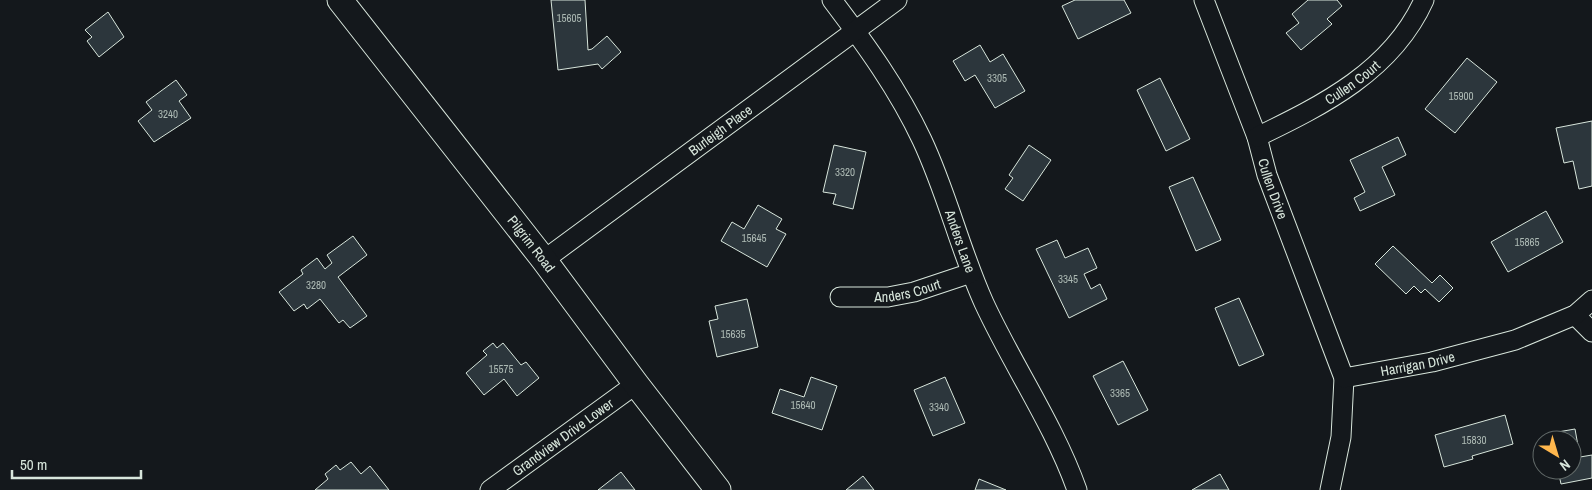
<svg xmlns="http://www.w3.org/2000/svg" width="1592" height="490" viewBox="0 0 1592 490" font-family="'Archivo Narrow',sans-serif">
  <rect width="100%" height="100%" fill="#14181c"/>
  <path fill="#2c363c" stroke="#d8e6dc" d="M551,0H585L588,50L592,49L607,36L621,52L602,69L598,64L558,70Z
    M1075,0H1124L1131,13L1078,39L1062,6Z
    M1308,0H1337L1342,6L1327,19L1332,24L1301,50L1286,33L1299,23L1292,14Z
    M108,12L124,37L99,57L87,41L92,37L85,30Z
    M980,45L990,62L1003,54L1025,91L995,108L975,75L965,81L953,61Z
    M1467,58L1497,82L1455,133L1425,109Z
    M1160,78L1190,139L1166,151L1137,90Z
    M176,80L187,95L179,101L191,118L154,142L138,121L152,110L146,102Z
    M1592,121V186L1579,189L1573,161L1564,163L1556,128Z
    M1398,137L1406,155L1382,167L1395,195L1360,211L1354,198L1365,192L1350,160Z
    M834,145L866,152L853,209L833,204L836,194L823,192Z
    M1029,145L1051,160L1023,201L1005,189L1013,178L1009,175Z
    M1193,177L1221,240L1196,251L1169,187Z
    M758,205L782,219L776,229L786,234L767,267L721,241L732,222L744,229Z
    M1546,211L1563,242L1508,272L1491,242Z
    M353,236L367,255L338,277L367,316L350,328L343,320L339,323L320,299L307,309L304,304L294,311L279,292L303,274L301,270L317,258L325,269L332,263L327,255Z
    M1057,240L1065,258L1088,248L1097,268L1084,274L1091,289L1100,284L1107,299L1069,318L1036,249Z
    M1393,246L1432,283L1440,275L1453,288L1439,302L1425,289L1421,293L1414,286L1406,294L1375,264Z
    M1239,298L1264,355L1239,366L1215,308Z
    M747,299L758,347L717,357L709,321L718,319L715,306Z
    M493,343L497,348L503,343L521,365L526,362L539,378L517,396L504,379L484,395L466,373L487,355L483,351Z
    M1123,361L1148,410L1118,425L1093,376Z
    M811,377L837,386L822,430L772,413L780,389L804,397Z
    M945,377L965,423L933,436L914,390Z
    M1505,415L1513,444L1472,456L1473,459L1444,467L1435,435Z
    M1575,429L1580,457L1592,455V478L1561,484L1558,470H1572V440H1553L1552,433Z
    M351,462L361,474L370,466L389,490H315L328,479L325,474L336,465L340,470Z
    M621,472L635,490H598Z
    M1220,474L1229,490H1192Z
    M863,476L874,490H846Z
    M979,479L1006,490H975Z"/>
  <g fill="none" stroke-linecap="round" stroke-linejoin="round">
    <defs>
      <g id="minor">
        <path id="s1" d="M832,0C866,45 898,89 922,140C947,193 960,250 984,303C1013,366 1054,425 1077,490"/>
        <path id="s2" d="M1204,0L1257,137L1267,175L1344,378L1341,437L1330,490"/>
        <path id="s3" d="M1257,137C1323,105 1392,71 1424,0"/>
        <path id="s4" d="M544,260L897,0"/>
        <path id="s5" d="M840,297H888L914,292L971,273"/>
        <path d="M1575,315L1592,332"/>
        <path id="s6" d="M1344,378L1432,362L1515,340L1575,315L1592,300"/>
        <path id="s7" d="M490,490L636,384"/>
      </g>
      <g id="major">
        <path id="s8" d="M340,0L544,260L636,384L718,490"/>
      </g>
    </defs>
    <use href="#minor" stroke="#d8e6dc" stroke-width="21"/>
    <use href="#major" stroke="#d8e6dc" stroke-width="27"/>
    <use href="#minor" stroke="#14181c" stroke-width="19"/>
    <use href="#major" stroke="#14181c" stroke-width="25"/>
  </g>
  <g text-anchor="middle" stroke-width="4" stroke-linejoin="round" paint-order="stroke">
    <g font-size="11" fill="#adbab4">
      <text x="569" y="22">15605</text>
      <text x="997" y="82">3305</text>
      <text x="1461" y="100">15900</text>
      <text x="168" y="118">3240</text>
      <text x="845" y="176">3320</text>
      <text x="754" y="242">15645</text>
      <text x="1527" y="246">15865</text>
      <text x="1068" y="283">3345</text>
      <text x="316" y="289">3280</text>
      <text x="733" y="338">15635</text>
      <text x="501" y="373">15575</text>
      <text x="1120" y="397">3365</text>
      <text x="803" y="409">15640</text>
      <text x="939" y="411">3340</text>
      <text x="1474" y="444">15830</text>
    </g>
    <g font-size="14" fill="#d8e6dc" stroke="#14181c">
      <text dy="5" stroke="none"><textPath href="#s3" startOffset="110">Cullen Court</textPath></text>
      <text dy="5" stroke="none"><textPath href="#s4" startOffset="219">Burleigh Place</textPath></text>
      <text dy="5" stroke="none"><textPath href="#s2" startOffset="201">Cullen Drive</textPath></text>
      <text dy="5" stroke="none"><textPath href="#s1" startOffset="275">Anders Lane</textPath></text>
      <text dy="5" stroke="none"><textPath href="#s8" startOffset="310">Pilgrim Road</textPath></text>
      <text dy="5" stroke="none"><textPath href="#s5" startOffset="68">Anders Court</textPath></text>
      <text dy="5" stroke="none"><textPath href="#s6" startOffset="75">Harrigan Drive</textPath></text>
      <text dy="5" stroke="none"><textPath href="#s7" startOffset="90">Grandview Drive Lower</textPath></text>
    </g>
  </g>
  <g transform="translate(1557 455) rotate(142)"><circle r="24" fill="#14181c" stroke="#626a69"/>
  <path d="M0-4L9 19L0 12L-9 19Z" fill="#ffb74d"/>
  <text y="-8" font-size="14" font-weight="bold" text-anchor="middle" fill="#d8e6dc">N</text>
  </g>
  <path d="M12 470v8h129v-8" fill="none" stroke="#d8e6dc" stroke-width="2.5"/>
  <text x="20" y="470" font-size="15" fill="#d8e6dc" stroke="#14181c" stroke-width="4" paint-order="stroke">50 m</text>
</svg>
